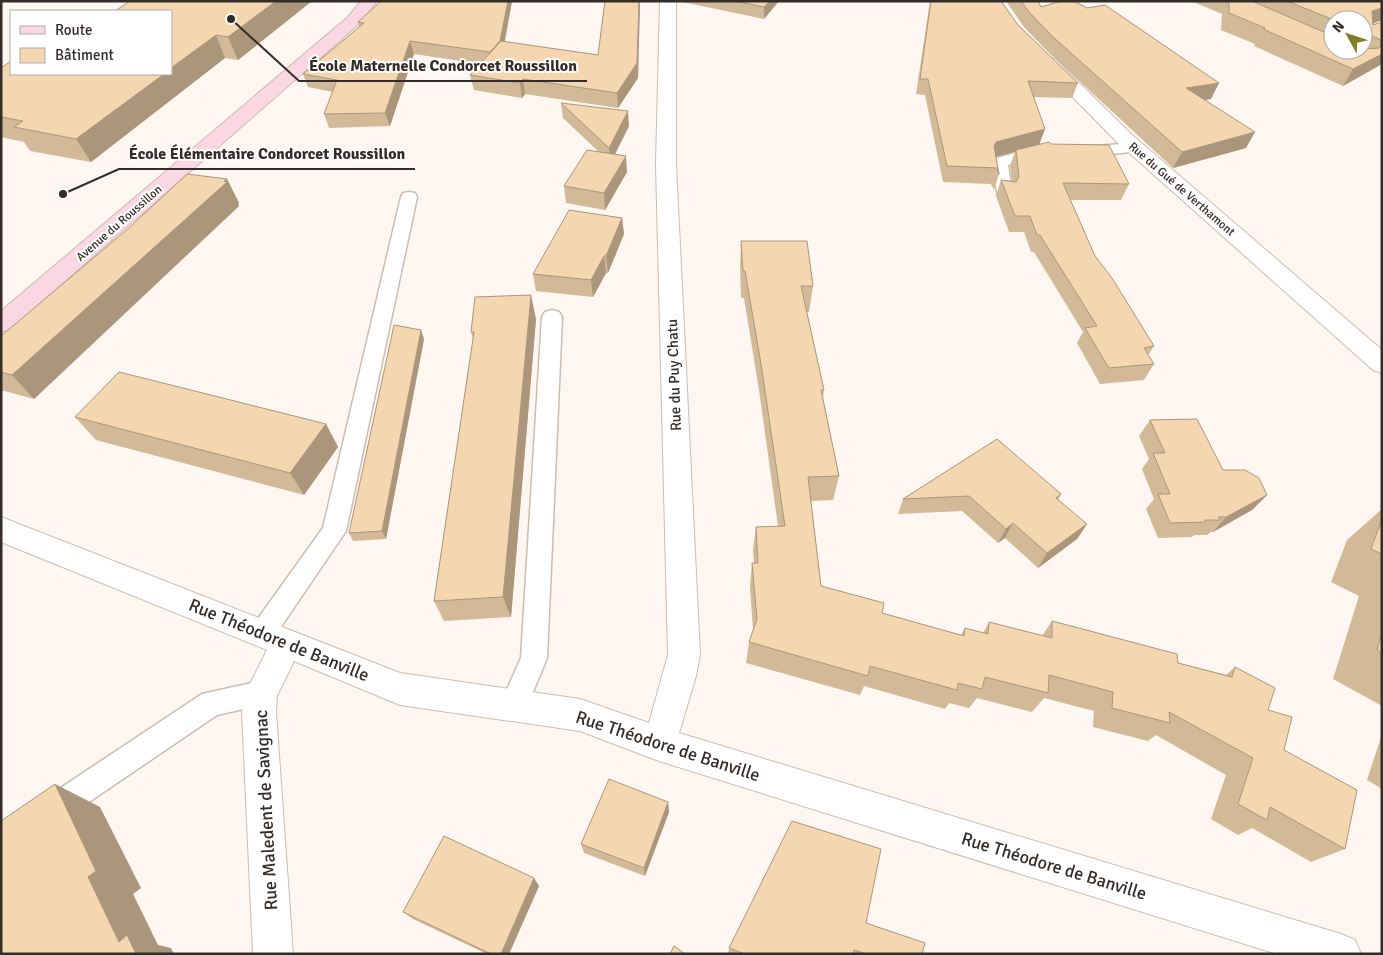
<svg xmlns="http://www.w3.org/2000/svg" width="1383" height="955" viewBox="0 0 1383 955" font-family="Signika,sans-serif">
  <rect width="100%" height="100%" fill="#fdf6f1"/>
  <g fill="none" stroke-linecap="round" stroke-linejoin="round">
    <defs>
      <path id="lane" d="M1135,143L1143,148L1141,151L1081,157L1073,152L1081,147Z
        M1042,146L1048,148L1050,151L1048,154L1008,165L1012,192L1010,196H998L991,162L993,159Z
        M409,192L415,193L417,197L346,531L272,640L263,644L254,640L250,632L254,624L323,528L401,197L403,193Z
        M552,310L559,312L562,317L547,658L524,714L514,718L504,714L500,705L521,658L542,317L545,312Z
        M261,681L271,685L274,694L271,703L217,715L61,821L51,826L41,821L36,811L41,801L202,694Z"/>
      <path id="street" d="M660,1H676V164L700,655L696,676L679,733L1341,934L1355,940L1361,954H1277L659,761L580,731L400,705L294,661L277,696L276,712L293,954H253L242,712L245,694L267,650L1,542V517L400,673L580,699L649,723L668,655L656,164Z
        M1049,58L1055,59L1131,134L1382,350V373L1373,370L1117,142L1043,67L1040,63L1043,59Z"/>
      <path id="secondary" d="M361,1H377L360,23L9,330L1,332V311L348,17Z"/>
    </defs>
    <use href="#lane" stroke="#cdbcb1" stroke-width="3"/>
    <use href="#street" stroke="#cdbcb1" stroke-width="2"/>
    <use href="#secondary" stroke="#cdbcb1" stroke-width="2"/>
    <use href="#lane" fill="#fff" fill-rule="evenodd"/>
    <use href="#street" fill="#fff" fill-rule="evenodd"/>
    <use href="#secondary" fill="#fbd7e3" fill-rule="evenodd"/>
  </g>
  <path fill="#d2b998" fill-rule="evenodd" d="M130,1H312L238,60L225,58L91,162L30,151L24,142L1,137V68L171,74Z
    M381,1H512L505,42L598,55L605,1H640L638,78L618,108L525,94L522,98L474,90L470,75L481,64L414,54L390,126L329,128L324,114L333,92L308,87L303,74L359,27L358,22Z
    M678,1H779L764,19Z
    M930,1H1001L1018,25L1078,83L1072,98L1034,97L1040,144H1051L1129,184L1121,200H1070L1095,256L1154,346L1148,355L1154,364L1144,380L1100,384L1077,343L1083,332L1034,252H1031L1024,232H1009L996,196L1001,180L1012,181L1010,166L1015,152L996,157L999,174L994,190L991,184L943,182L925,95L916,94Z
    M1006,1H1038L1041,7L1211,99L1204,100L1246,148L1173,168L1047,51L1024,27Z
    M1191,1H1382V20L1373,24V25L1382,22V64L1343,86L1254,46L1255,44L1221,30L1222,14ZM1333,20H1363V50H1333Z
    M561,103L629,126L615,154L627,172L605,210L566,203L564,186L598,151L563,118Z
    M227,179L239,203L238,204L239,206L34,399L1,390V336Z
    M622,218L624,234L608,273H606L593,297L536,291L533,274Z
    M741,241L813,286L809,312H807L824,390L823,398L839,476L833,500L811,501L821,586L882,613L961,635L965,628L983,633L989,622L1042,636L1052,621L1178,663L1226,675L1235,667L1268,710L1284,750L1345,849L1311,862L1252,828L1238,835L1211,819L1226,775L1156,735L1148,741L1093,727L1094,711L1044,698L1032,712L977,698L969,708L949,703L945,709L864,686L860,695L746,663L749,642L753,630L750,586L752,563H754L753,550L756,527L778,526L759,390L744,298H741L740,268Z
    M536,319L511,617L444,621L434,601L473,339L471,332Z
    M424,339L386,539L353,541L349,533Z
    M75,417L326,424L338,447L304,495L96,440Z
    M1150,420L1223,470L1267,495L1252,510L1213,532H1211L1207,535H1194L1192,537L1158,538L1146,509L1154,499L1142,469L1149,459L1139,436Z
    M997,439L1061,494L1058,500L1087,524L1077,539L1038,568L1005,538L998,543L962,511L898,514L903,499Z
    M1382,509V706L1333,679L1359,596L1331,582L1347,540Z
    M1382,734V789L1367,780Z
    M668,802L669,812L645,876L584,853L581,844Z
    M539,886L509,954H487L413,919L403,912Z
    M866,923L922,954H728L729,948Z"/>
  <path fill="#ab967c" d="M276,1H312L238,60L228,37Z
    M508,1H512L502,54L492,65L490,52Z
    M639,1H640L638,78L618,108L617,93Z
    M770,1H779L764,19V7Z
    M1382,8V20L1363,27L1372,11Z
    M216,35L225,58L91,162L76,139L164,74H171V68Z
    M410,41L414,54L390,126L385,113Z
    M1382,54V64L1343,86L1353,69Z
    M523,79L525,94L522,98L520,83Z
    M1219,83L1211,99L1178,104L1186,88Z
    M628,111L629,126L610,164L609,148Z
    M1045,129L1039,145L991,158L994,146L996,142Z
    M1255,132L1246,148L1173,168L1182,152Z
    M626,156L627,172L605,210L604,193Z
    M227,179L239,203L238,204L239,206L34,399L12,375Z
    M622,218L624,234L608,273L606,256Z
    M604,256L606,273L593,297L591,280Z
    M531,295L536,319L511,617L503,597Z
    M421,330L424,339L386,539L382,531Z
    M326,424L338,447L304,495L290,473Z
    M1267,495L1252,510L1213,532L1226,517Z
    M1013,523L1005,538L998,543L1006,529Z
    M1087,524L1077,539L1038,568L1047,553Z
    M55,784L100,807L141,888L133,894L158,945L171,948L174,954H136L119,942L88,877Z
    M668,802L669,812L645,876L644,868Z
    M534,878L539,886L509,954H501Z"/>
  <path fill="#f4d7b1" stroke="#ab967c" d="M130,1H276L228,37L216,35L171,68V11H115Z
    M381,1H508L500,41L490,52L410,41L385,113L324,114L337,80L303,74L364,23L358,22Z
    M605,1H639L637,63L617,93L523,79L520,83L470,75L501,41L598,55Z
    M735,1H770L764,7Z
    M931,1H1001L1018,25L1078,83L1028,81L1045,129L996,142L994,146L999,174L997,168L947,166L928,79H920Z
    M1021,1H1038L1041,7L1061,1H1074L1087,8L1105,5L1219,83L1186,88L1255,132L1182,152L1052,36L1029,12Z
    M1229,1H1253L1254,2L1333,36V50H1363V48L1365,49L1379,48L1382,45V54L1353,69L1263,29L1265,28L1229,13Z
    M1287,1H1382V8L1372,11L1373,25L1382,22V42L1379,39L1363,32V20H1334Z
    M11,61V74H164L76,139L14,127L23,121L1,117V68Z
    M561,103L628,111L609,148Z
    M1049,142L1051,144L1109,145L1129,184L1063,183L1095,256L1112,278L1154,346L1144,348L1154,364L1109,368L1085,328L1097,326L1040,235H1037L1030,216H1015L1001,180L1016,182L1019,177L1016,150Z
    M587,150L626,156L604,193L564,186Z
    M187,174L227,179L224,181L227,182L12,375L1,372V340L2,339H1V336L129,228Z
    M569,210L622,218L606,256H604L591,280L533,274Z
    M741,241H807L813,286H801L824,390H821L839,476L808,477L821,586L884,603L882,613L964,636L965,628L988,634L989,622L1052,638V621L1177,654L1178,663L1232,677L1235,667L1275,688L1268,710L1292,717L1284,750L1357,790L1345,849L1270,807L1267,820L1238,804L1253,758L1169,712L1170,723L1112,708L1113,692L1049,675L1048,693L985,677L982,689L958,683L957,690L870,666L868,676L749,642L757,619L752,563H758L756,527L785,526L761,364L745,271H743Z
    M531,295L503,597L434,601L474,332H471L475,297Z
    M394,325L421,330L382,531L349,533Z
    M119,372L326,424L290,473L75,417Z
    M1197,419L1223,470H1245L1259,478L1267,495L1226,517H1218L1221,520H1205V522L1170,523L1158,494H1170L1153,453H1165L1150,420Z
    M997,439L1061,494L1056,498L1087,524L1047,553L1013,523L1006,529L969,496L903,499Z
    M1382,519V554L1371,549Z
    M1382,633V653L1377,650Z
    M609,779L668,802L644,868L581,844Z
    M55,784L96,871L88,877L119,942L127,935L136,954H1V821Z
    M792,821L881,849L866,923L925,943L922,954H867L854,950L853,954H745L729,948Z
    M444,836L534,878L501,954H491L403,912Z
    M674,946L685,954H670Z"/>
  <g text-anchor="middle" stroke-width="4" stroke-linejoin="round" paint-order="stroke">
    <g font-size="12" fill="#332c28" stroke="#fff">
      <text transform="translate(1182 189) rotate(41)" y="4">Rue du Gué de Verthamont</text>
      <text transform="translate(119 223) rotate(-41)" y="4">Avenue du Roussillon</text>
    </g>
    <g font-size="15" fill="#332c28" stroke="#fff">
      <text transform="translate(674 375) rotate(-92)" y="5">Rue du Puy Chatu</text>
    </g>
    <g font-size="18" fill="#332c28" stroke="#fff">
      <text transform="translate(279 640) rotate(22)" y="6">Rue Théodore de Banville</text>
      <text transform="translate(668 746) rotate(18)" y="6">Rue Théodore de Banville</text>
      <text transform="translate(266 810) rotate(-93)" y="6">Rue Maledent de Savignac</text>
      <text transform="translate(1054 866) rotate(17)" y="6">Rue Théodore de Banville</text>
    </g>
  </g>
  <path fill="none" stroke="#332c28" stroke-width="2" d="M231 19L299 81H587M63 194L119 169H415"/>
  <g fill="#332c28" stroke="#fff" stroke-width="2">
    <circle cx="231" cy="19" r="5"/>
    <circle cx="63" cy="194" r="5"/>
  </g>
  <g font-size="16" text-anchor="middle" font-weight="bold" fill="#332c28" stroke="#fff" stroke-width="4" stroke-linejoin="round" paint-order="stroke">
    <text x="443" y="71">École Maternelle Condorcet Roussillon</text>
    <text x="267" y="159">École Élémentaire Condorcet Roussillon</text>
  </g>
  <rect width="1383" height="955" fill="none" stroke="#332c28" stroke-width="5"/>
  <rect x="10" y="10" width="162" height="65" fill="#ffffff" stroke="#adaba9"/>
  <rect x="20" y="26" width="25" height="8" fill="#fbd7e3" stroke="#adaba9"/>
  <text x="55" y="35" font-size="15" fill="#332c28">Route</text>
  <rect x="20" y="48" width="25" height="15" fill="#f4d7b1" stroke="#adaba9"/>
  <text x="55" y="60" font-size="15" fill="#332c28">Bâtiment</text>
  <g transform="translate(1348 35) rotate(310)"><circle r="24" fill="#ffffff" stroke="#adaba9"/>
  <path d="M0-4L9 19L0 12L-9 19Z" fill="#807f27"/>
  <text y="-8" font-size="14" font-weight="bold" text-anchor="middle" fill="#332c28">N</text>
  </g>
</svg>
